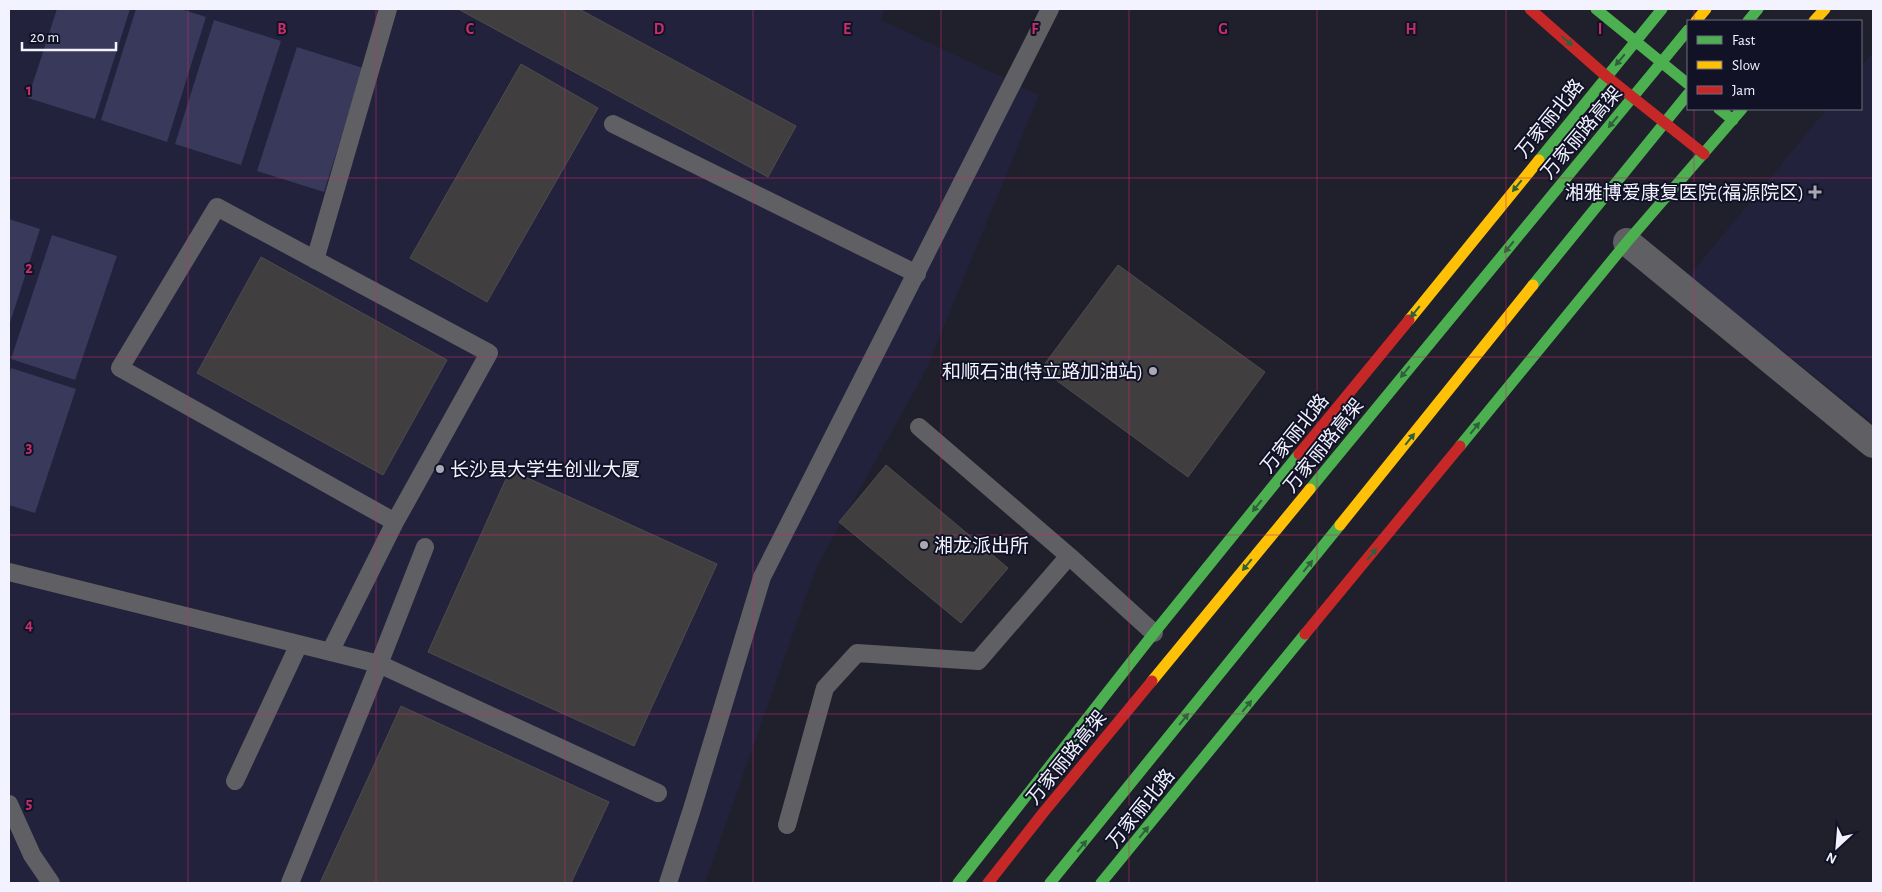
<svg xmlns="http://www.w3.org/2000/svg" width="1882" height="892" viewBox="0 0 1882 892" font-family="'Alegreya Sans','Noto Sans SC',sans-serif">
  <rect width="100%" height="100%" fill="#20202c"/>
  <path fill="#22223c" d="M9,9H885L881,20L1039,95L926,370L816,568L705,883H9Z
    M1873,52V423L1689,276L1827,109H1861V67Z"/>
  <path fill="#39395b" d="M57,9H130L95,119L28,98Z
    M136,9H181L206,17L167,142L101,120Z
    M214,20L281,41L241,165L175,144Z
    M297,47L363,68L324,192L257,171Z
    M9,219L40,229L9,326Z
    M52,235L117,256L75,380L11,359Z
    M11,368L76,389L35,513L9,505V376Z"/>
  <path fill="#413e40" stroke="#4f4b4c" d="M458,9H579L796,126L768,177Z
    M521,64L598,108L487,302L410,258Z
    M261,257L447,360L383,475L197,373Z
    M1118,265L1265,372L1188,477L1041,369Z
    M886,465L1008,568L961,623L839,522Z
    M510,470L717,564L634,746L428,652Z
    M401,706L609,802L571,883H320Z"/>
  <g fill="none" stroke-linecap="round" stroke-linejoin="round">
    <path stroke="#5f5f64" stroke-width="18" d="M613,124L917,274
      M315,260L388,9
      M919,427L1069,556L1154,633
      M9,572L379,664L658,793
      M330,652L395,522L489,353L217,207L120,368L395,522
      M235,781L299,644
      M9,804L32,855L51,883
      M787,825L825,688L857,653L978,661L1069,556
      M290,883L379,664L425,547
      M668,883L692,809L762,577L1050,9"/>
    <path stroke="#5f5f64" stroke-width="28" d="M1627,242L1873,444"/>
    <path stroke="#4caf50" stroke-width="11" d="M1596,9L1688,84
      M1748,21L1758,9
      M1719,109L1733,120
      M1539,160L1662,9
      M1533,285L1688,94
      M1460,446L1627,242L1742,109
      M1310,489L1688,30
      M958,883L1154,633L1299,454
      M1050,883L1340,525
      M1101,883L1305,634"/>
    <path stroke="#ffc107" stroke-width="11" d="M1696,21L1706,9
      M1814,21L1825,9
      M1409,320L1539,160
      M1340,525L1533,285
      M1152,681L1310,489"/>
    <path stroke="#c62828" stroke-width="11" d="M1530,9L1606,76L1704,154
      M1299,454L1409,320
      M1305,634L1460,446
      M988,883L1043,813L1152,681"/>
  </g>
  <defs><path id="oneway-solid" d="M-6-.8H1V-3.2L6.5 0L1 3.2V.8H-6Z" transform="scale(1.25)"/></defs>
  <g fill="#2f603c">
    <use href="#oneway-solid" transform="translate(1567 41) rotate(41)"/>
    <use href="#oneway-solid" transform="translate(1620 60) rotate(130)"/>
    <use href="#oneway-solid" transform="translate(1613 122) rotate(130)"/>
    <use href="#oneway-solid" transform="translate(1517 186) rotate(129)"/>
    <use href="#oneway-solid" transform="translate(1509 247) rotate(130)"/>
    <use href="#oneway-solid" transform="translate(1415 312) rotate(129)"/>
    <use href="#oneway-solid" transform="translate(1405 372) rotate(129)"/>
    <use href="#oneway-solid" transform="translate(1475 428) rotate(-51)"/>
    <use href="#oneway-solid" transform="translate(1410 439) rotate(-51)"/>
    <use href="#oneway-solid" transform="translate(1257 506) rotate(129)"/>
    <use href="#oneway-solid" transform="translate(1372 554) rotate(-51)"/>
    <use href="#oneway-solid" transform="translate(1247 565) rotate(129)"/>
    <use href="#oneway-solid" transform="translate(1308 566) rotate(-51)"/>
    <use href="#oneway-solid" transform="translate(1247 706) rotate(-51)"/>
    <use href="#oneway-solid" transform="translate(1184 719) rotate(-51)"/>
    <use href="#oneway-solid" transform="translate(1144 832) rotate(-51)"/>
    <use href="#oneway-solid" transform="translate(1082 846) rotate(-51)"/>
  </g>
  <path fill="none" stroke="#c72e6b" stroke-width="1" stroke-opacity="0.55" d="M188,9V883M376,9V883M565,9V883M753,9V883M941,9V883M1129,9V883M1317,9V883M1506,9V883M1694,9V21M1694,109V883M9,178H1873M9,357H1873M9,535H1873M9,714H1873"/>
  <g fill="#a8a9b5" stroke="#121227" stroke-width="2">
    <path d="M1812.5 184.5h5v5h5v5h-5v5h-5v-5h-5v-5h5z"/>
    <circle cx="1153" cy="371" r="5"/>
    <circle cx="440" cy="469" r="5"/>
    <circle cx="924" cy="545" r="5"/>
  </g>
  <g text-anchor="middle" stroke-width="4" stroke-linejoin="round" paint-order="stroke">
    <g font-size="19" fill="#f2f3ff" stroke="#121227">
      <text transform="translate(1549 118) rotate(-51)" y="7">万家丽北路</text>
      <text transform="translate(1581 132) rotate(-50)" y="7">万家丽路高架</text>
      <text transform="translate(1294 433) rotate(-51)" y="7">万家丽北路</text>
      <text transform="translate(1323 445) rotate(-51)" y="7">万家丽路高架</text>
      <text transform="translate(1066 757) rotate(-51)" y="7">万家丽路高架</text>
      <text transform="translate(1140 808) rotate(-51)" y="7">万家丽北路</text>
    </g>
    <g font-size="19" fill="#f2f3ff" stroke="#121227" text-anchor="end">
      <text x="1804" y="199">湘雅博爱康复医院(福源院区)</text>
      <text x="1143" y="378">和顺石油(特立路加油站)</text>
      <text x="450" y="476" text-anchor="start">长沙县大学生创业大厦</text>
      <text x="934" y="552" text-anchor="start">湘龙派出所</text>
    </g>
  </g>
  <g font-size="16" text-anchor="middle" font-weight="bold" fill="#c72e6b" stroke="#121227" stroke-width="4" stroke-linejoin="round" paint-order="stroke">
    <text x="282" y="34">B</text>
    <text x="470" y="34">C</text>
    <text x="659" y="34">D</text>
    <text x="847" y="34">E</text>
    <text x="1035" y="34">F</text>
    <text x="1223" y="34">G</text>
    <text x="1411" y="34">H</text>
    <text x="1600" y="34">I</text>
    <text x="29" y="95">1</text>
    <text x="29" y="273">2</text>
    <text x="29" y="452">3</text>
    <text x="29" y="630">4</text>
    <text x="29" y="808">5</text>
  </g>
  <rect width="1882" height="892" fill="none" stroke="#f2f3ff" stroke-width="20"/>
  <rect x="1687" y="20" width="175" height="90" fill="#121227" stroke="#6c6c7d"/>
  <rect x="1697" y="36" width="25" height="8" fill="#4caf50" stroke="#6c6c7d"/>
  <text x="1732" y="45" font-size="15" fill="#f2f3ff">Fast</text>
  <rect x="1697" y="61" width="25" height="8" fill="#ffc107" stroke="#6c6c7d"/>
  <text x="1732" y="70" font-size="15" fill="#f2f3ff">Slow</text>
  <rect x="1697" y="86" width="25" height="8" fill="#c62828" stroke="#6c6c7d"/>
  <text x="1732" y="95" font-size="15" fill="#f2f3ff">Jam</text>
  <g transform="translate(1837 847) rotate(206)" stroke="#121227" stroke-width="4" paint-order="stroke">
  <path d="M0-4L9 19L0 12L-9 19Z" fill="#f2f3ff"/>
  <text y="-8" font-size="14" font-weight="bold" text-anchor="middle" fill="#f2f3ff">N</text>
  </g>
  <path d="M22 42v8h94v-8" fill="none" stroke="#f2f3ff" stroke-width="2.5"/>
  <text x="30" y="42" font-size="15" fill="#f2f3ff" stroke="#121227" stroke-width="4" paint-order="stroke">20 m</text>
</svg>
